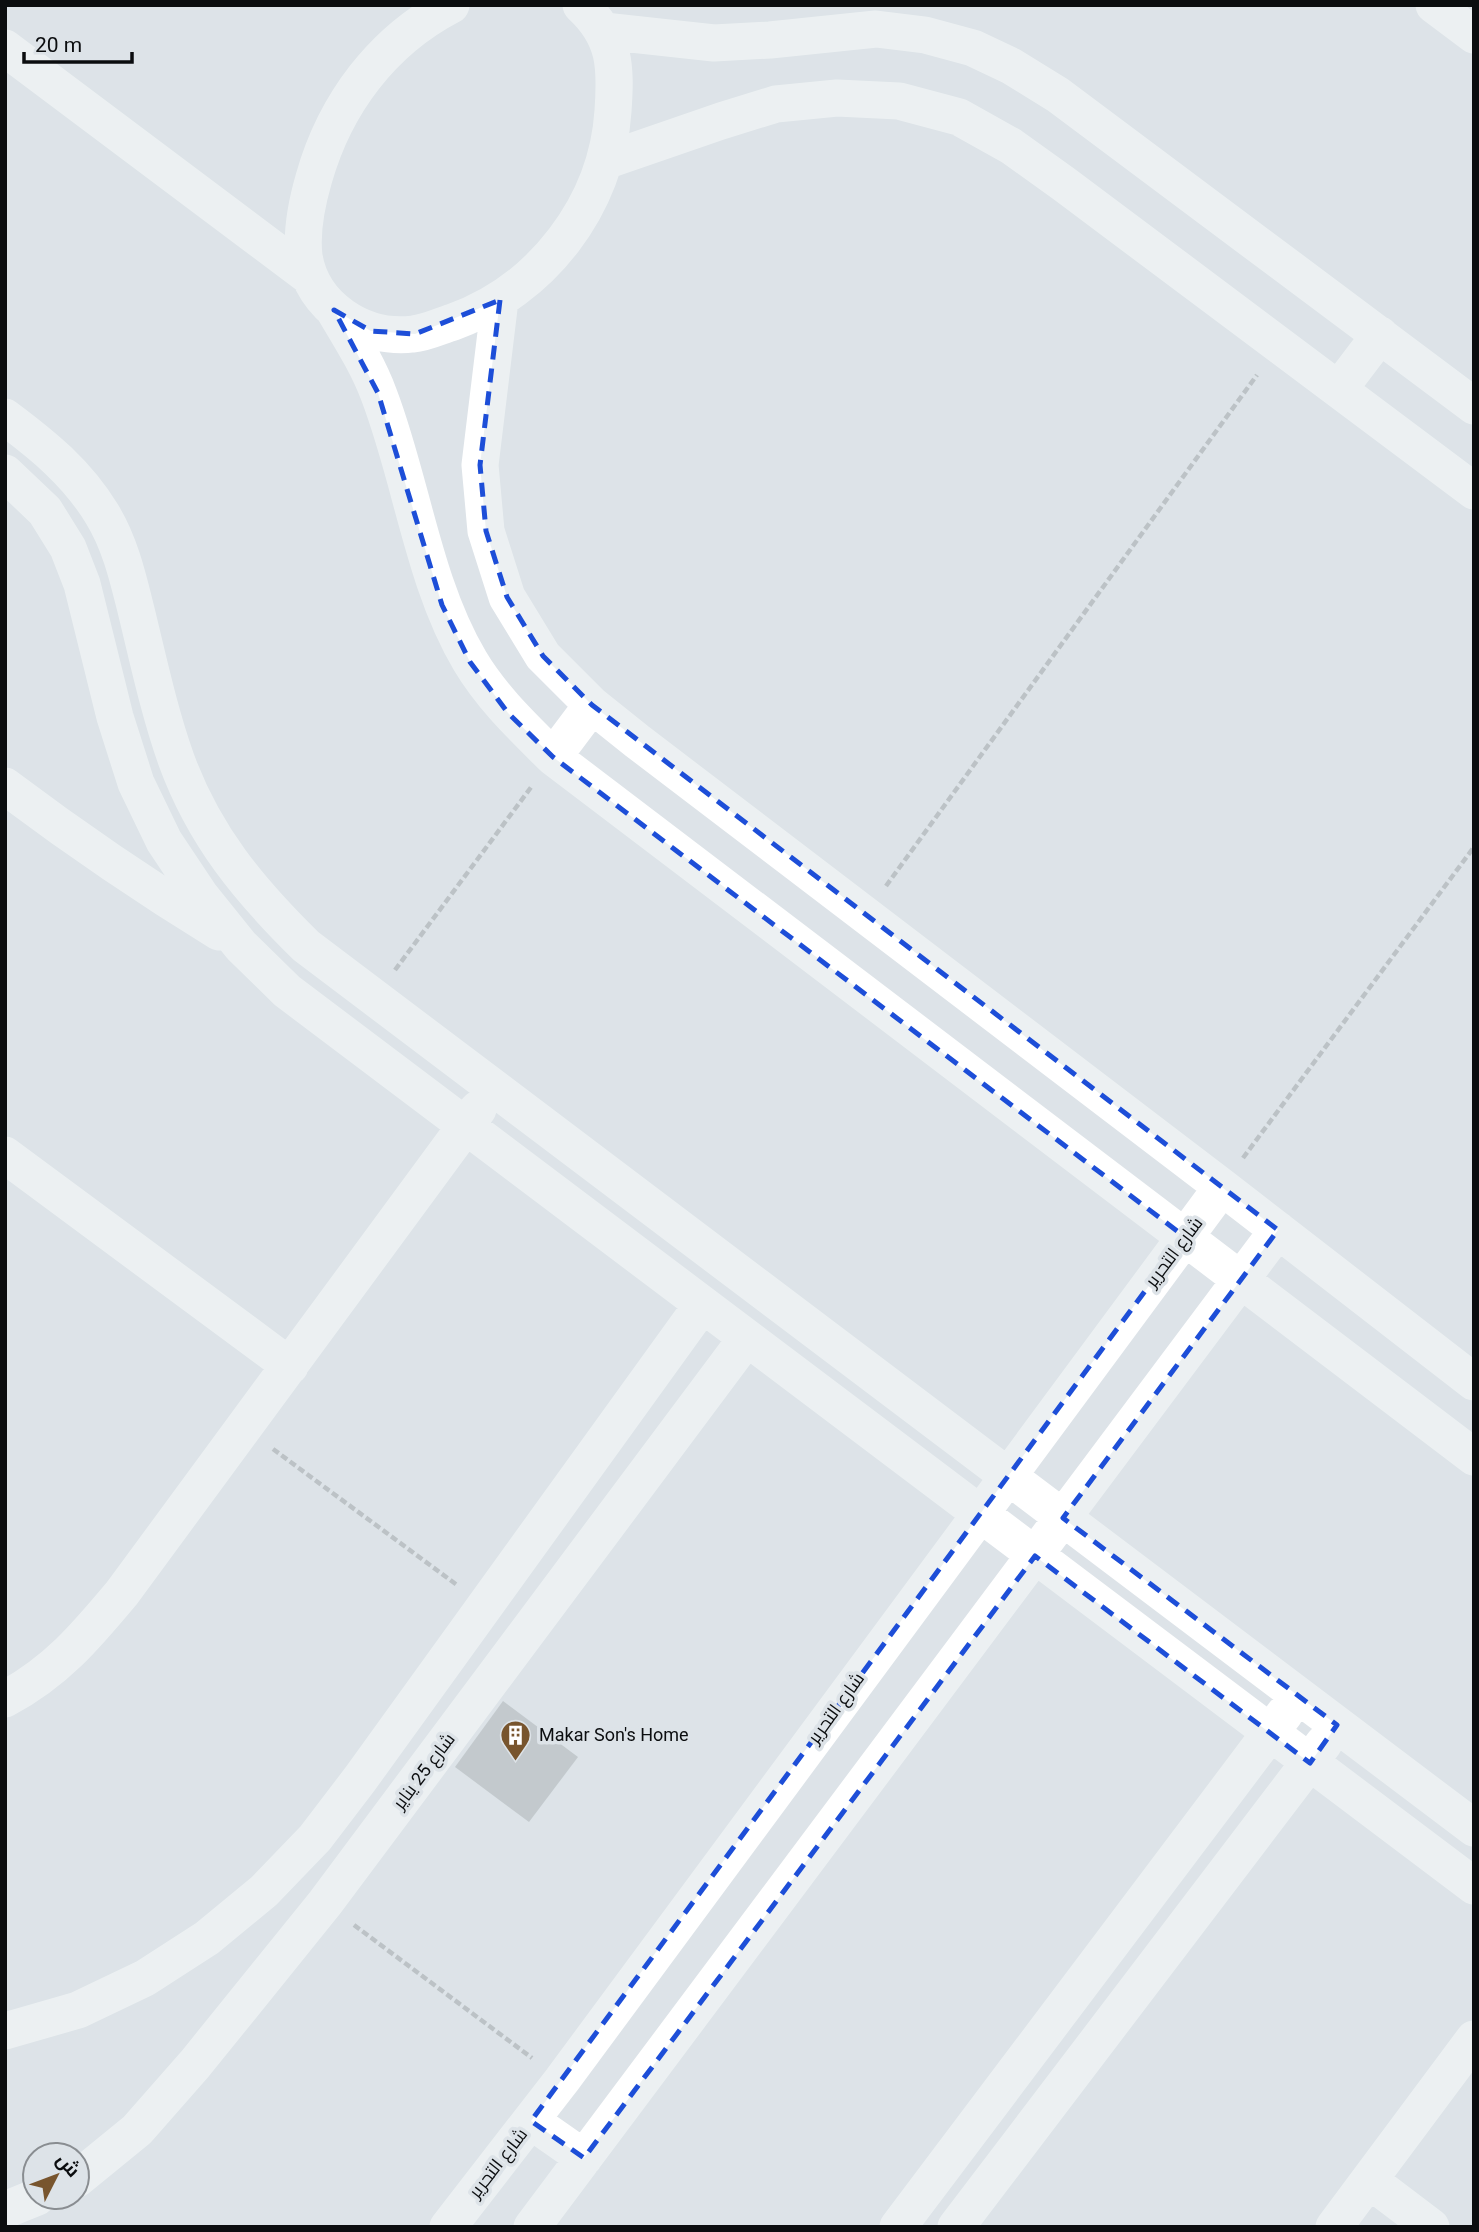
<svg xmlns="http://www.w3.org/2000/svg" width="1479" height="2232" viewBox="0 0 1479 2232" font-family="Roboto,Cairo,sans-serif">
  <rect width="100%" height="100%" fill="#dde3e8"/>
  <path fill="#a4a9ae" d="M503,1701L578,1757L529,1822L455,1767Z"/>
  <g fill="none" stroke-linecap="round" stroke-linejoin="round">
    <path stroke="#95999d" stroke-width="4.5" stroke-dasharray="7 3.5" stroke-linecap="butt" d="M886,886L1257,375
      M395,970L532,786
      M1243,1158L1474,847
      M273,1449L457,1585
      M354,1925L532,2058"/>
    <path stroke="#fff" stroke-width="37" d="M451,5C382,41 335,104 314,178C307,202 301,230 304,256C312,307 363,340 413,334C426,333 440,326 453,322C542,290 607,205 613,111C616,68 616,37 581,5
      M1434,5L1474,35
      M604,31L714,43L770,40L876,29L925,35L973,48L1011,66L1058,95L1474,406
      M5,48L310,277
      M605,161L721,121L776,104L837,98L899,101L959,117L1011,146L1064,184L1474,491
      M500,300L480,465L486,531L507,597L543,656L592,705L637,741L1222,1187L1474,1382
      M334,310C350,337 368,365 379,395C412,481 423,582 470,661C492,698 523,727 553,757L1474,1457
      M1339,389L1380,335
      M5,417C44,446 77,473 102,514C120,543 128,578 136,610C148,659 159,711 176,759C204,836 249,890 306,946L1474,1828
      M5,473L45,511L68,548L82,584L115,717L136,783L164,841L200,895L241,946L287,991L1474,1886
      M553,757L592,705
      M5,786C74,838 146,887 219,932
      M5,1155L290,1366
      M5,1699C56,1672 86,1636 122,1593L478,1109
      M5,2031L78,2010L145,1978L207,1938L264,1891L315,1838L360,1779L702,1305
      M531,2121L584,2158
      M77,2179L137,2130L195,2064L325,1903L746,1339
      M1369,2180L1431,2227
      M5,2210L37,2197
      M448,2227L562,2080L1222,1187
      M532,2227L1278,1230
      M898,2227L1285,1713
      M956,2227L1324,1743
      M1334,2227L1474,2039"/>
  </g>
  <path d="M0 0H1479V2232H0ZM500,300L480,465L486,531L507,597L543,656L592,705L1278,1230L1063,1518L1337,1725L1310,1763L1035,1556L584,2158L531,2121L1185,1237L553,757L508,713L470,662L442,605L378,393L334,310L371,331L415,334Z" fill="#dde3e8" fill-opacity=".55" fill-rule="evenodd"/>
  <path fill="none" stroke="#1d4ed8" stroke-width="5" stroke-dasharray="14 9" stroke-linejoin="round" d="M500,300L480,465L486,531L507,597L543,656L592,705L1278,1230L1063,1518L1337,1725L1310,1763L1035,1556L584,2158L531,2121L1185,1237L553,757L508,713L470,662L442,605L378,393L334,310L371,331L415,334Z"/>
  <defs>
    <symbol id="building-pin" viewBox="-11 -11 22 30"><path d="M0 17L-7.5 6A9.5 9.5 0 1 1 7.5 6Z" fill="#78552e" stroke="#dde3e8"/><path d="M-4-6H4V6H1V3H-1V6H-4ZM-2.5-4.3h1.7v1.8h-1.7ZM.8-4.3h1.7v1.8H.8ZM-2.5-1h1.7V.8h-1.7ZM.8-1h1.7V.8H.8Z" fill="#fff"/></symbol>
  </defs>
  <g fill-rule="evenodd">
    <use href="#building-pin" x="498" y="1718" width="35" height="47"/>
  </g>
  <g text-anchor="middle" stroke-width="7" stroke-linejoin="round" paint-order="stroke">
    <g font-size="18" fill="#0b0d0f" stroke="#dde3e8">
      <text transform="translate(1174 1252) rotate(-53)" y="6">شارع التحرير</text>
      <text transform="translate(836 1708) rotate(-54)" y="6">شارع التحرير</text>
      <text transform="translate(424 1771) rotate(-53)" y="6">شارع 25 يناير</text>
      <text transform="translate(498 2163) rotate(-52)" y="6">شارع التحرير</text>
    </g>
    <g font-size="18" fill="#0b0d0f" stroke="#dde3e8" text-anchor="start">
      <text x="539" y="1741">Makar Son's Home</text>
    </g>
  </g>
  <rect width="1479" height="2232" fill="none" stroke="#0b0d0f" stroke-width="14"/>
  <g transform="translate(56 2176) rotate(48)"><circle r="33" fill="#dde3e8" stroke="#898d91" stroke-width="2"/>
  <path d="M0-5L12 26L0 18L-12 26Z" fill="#78552e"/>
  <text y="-10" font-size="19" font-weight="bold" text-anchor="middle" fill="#0b0d0f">ش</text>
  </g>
  <path d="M24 52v10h108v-10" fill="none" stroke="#0b0d0f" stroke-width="3.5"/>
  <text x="35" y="52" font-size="21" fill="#0b0d0f" stroke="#dde3e8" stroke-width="5" paint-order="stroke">20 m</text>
</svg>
